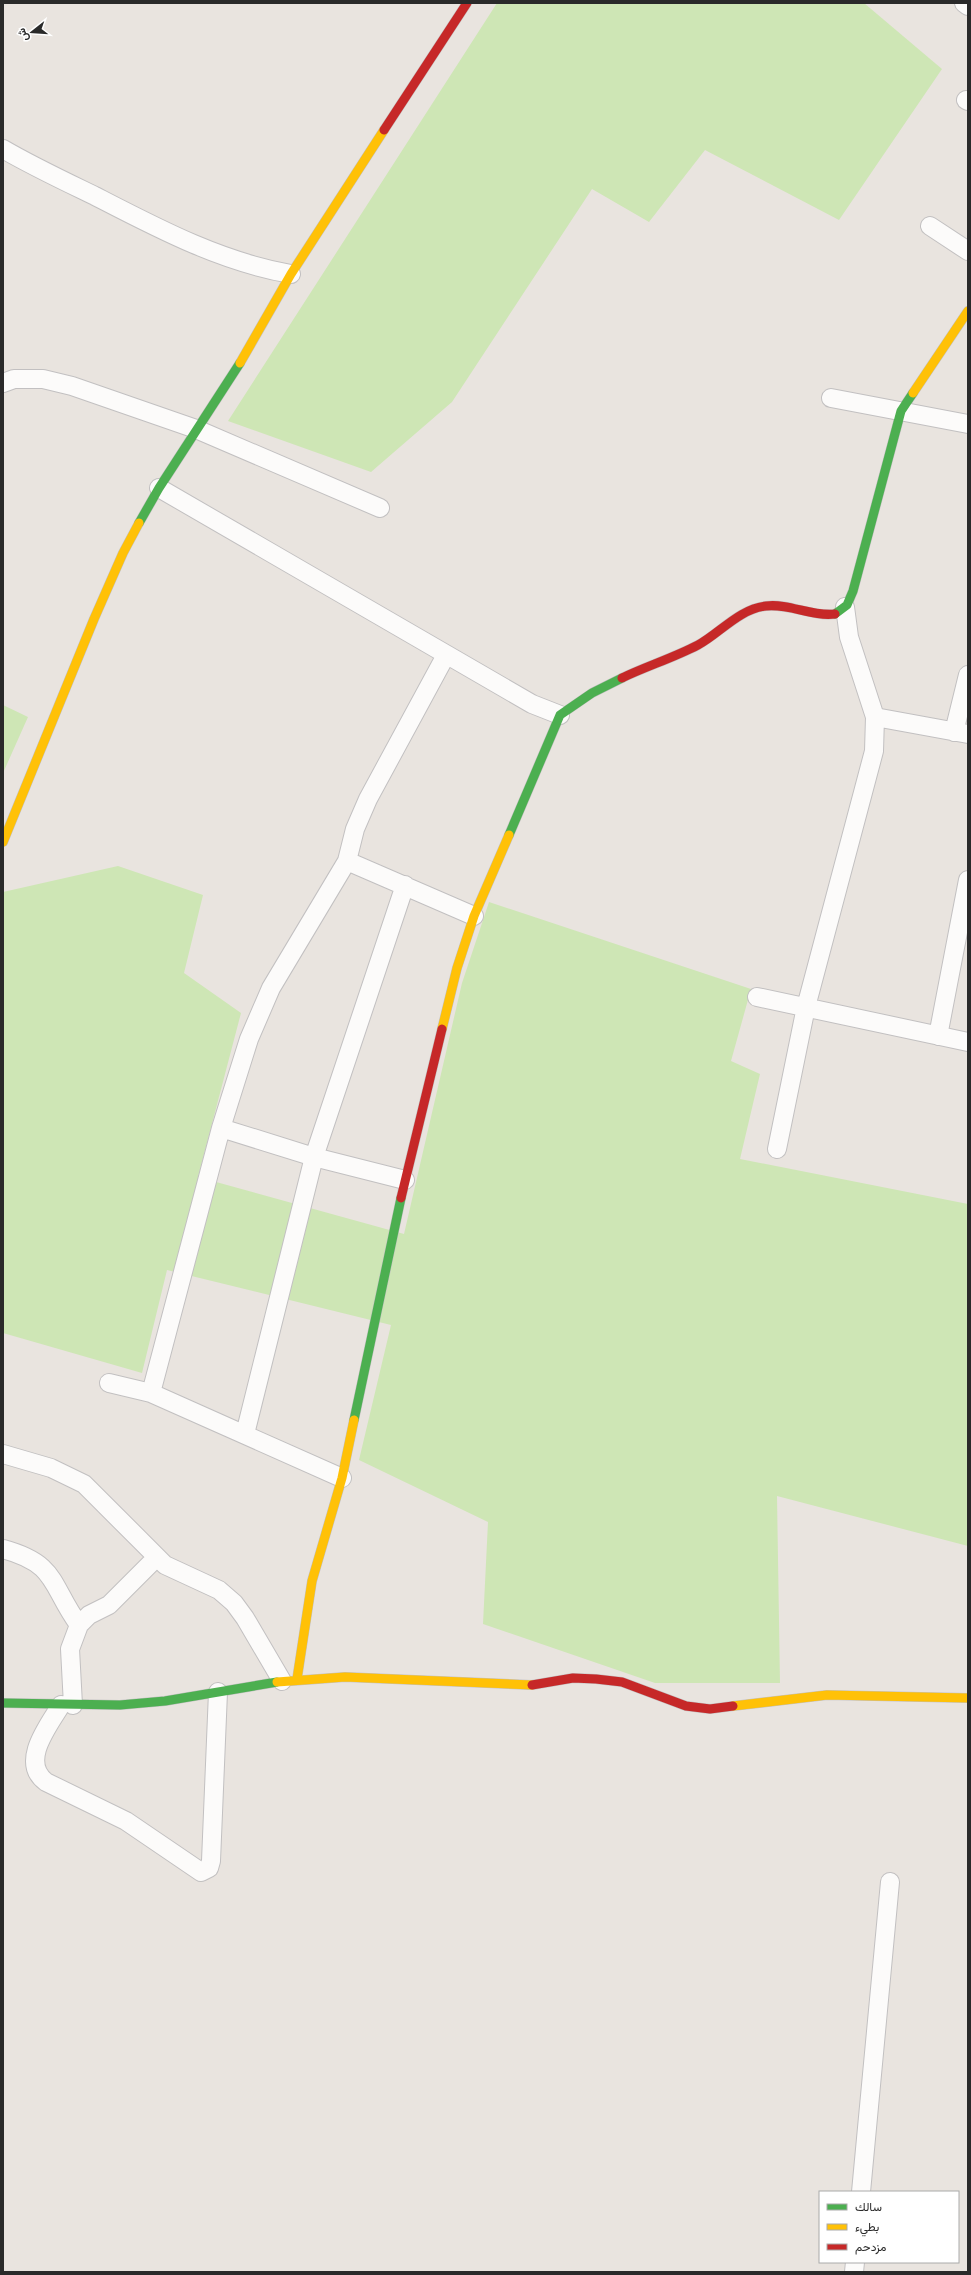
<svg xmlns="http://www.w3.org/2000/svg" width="971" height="2275" viewBox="0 0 971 2275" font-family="'Sofia Sans Condensed',Vazirmatn,sans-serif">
  <rect width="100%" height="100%" fill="#e9e4df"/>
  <path fill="#cee6b5" d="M497,3H864L942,69L839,220L705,150L649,222L592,189L452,402L371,472L228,421Z
    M3,705L28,717L3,773Z
    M118,866L203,895L184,973L241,1013L198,1177L404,1234L462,983L489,902L751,989L731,1061L760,1074L740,1159L968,1204V1546L777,1496L780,1683H655L483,1624L488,1522L359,1460L391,1325L167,1270L142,1373L3,1333V892Z"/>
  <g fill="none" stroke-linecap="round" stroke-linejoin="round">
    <defs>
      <path id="street" d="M964,3L968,6
        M966,100L968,101
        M3,149C32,166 64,181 95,196C157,228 221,262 291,274
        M930,226L968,251
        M3,383L14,379H43L72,386L196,429L380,508
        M831,398L968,424
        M159,488L532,704L560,715
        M875,717L968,734
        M954,732L968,675
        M347,861L474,916
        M757,997L968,1042
        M938,1036L968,880
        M221,1128L314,1157L405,1180
        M777,1149L806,1007L874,751L875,717L849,637L845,607
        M109,1383L151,1393L342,1478
        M151,1393L221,1128L249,1039L271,988L347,861L355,829L368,799L446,655
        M245,1434L314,1157L405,885
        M3,1454L51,1468L84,1484L165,1565L219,1590L234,1603L245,1618L282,1681
        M3,1549C58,1564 50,1585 79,1625
        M61,1705C49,1725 19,1762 46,1782L126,1821L201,1872L209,1868L211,1861L218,1692
        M73,1705L70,1649L79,1625L89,1615L109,1605L157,1557
        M861,2192L890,1882
        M854,2272L855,2262"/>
      <path id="fast" d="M139,523L159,488L240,363
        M835,614L847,605L853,591L901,411L913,393
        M509,835L560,715L592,693L622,678
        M354,1420L401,1198
        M3,1703L120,1705L165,1701L277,1682"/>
      <path id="slow" d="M240,363L291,274L384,130
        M913,393L968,311
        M3,842L94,619L123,553L139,523
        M442,1029L457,968L474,916L509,835
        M297,1679L312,1581L342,1478L354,1420
        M277,1682L345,1677L532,1685
        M733,1706L827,1695L968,1698"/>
      <path id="jam" d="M384,130L467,3
        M622,678C647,666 673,658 698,645C720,633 739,609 766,606C789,603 812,617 835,614
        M401,1198L442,1029
        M532,1685L573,1678L596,1679L622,1682L686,1706L710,1709L733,1706"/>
    </defs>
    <use href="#street" stroke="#c2c0c1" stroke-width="20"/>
    <use href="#fast" stroke="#c2c0c1" stroke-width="10"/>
    <use href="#slow" stroke="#c2c0c1" stroke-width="10"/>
    <use href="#jam" stroke="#c2c0c1" stroke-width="10"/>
    <use href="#street" stroke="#fcfbfa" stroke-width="18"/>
    <use href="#fast" stroke="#4caf50" stroke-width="9"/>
    <use href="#slow" stroke="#ffc107" stroke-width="9"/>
    <use href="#jam" stroke="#c62828" stroke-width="9"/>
  </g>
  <rect width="971" height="2275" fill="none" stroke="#2a2a2a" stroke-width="8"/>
  <rect x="819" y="2191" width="140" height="72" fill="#ffffff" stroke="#aaaaaa"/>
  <rect x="827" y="2204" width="20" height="6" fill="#4caf50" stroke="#aaaaaa"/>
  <text x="855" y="2211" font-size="12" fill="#2a2a2a">سالك</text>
  <rect x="827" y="2224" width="20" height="6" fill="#ffc107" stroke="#aaaaaa"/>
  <text x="855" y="2231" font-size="12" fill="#2a2a2a">بطيء</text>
  <rect x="827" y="2244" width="20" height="6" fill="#c62828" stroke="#aaaaaa"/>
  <text x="855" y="2251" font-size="12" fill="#2a2a2a">مزدحم</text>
  <g transform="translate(32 32) rotate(253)" stroke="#ffffff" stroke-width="3" paint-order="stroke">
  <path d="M0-3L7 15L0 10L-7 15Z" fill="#2a2a2a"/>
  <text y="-6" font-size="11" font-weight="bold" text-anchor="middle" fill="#2a2a2a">ش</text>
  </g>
</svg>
